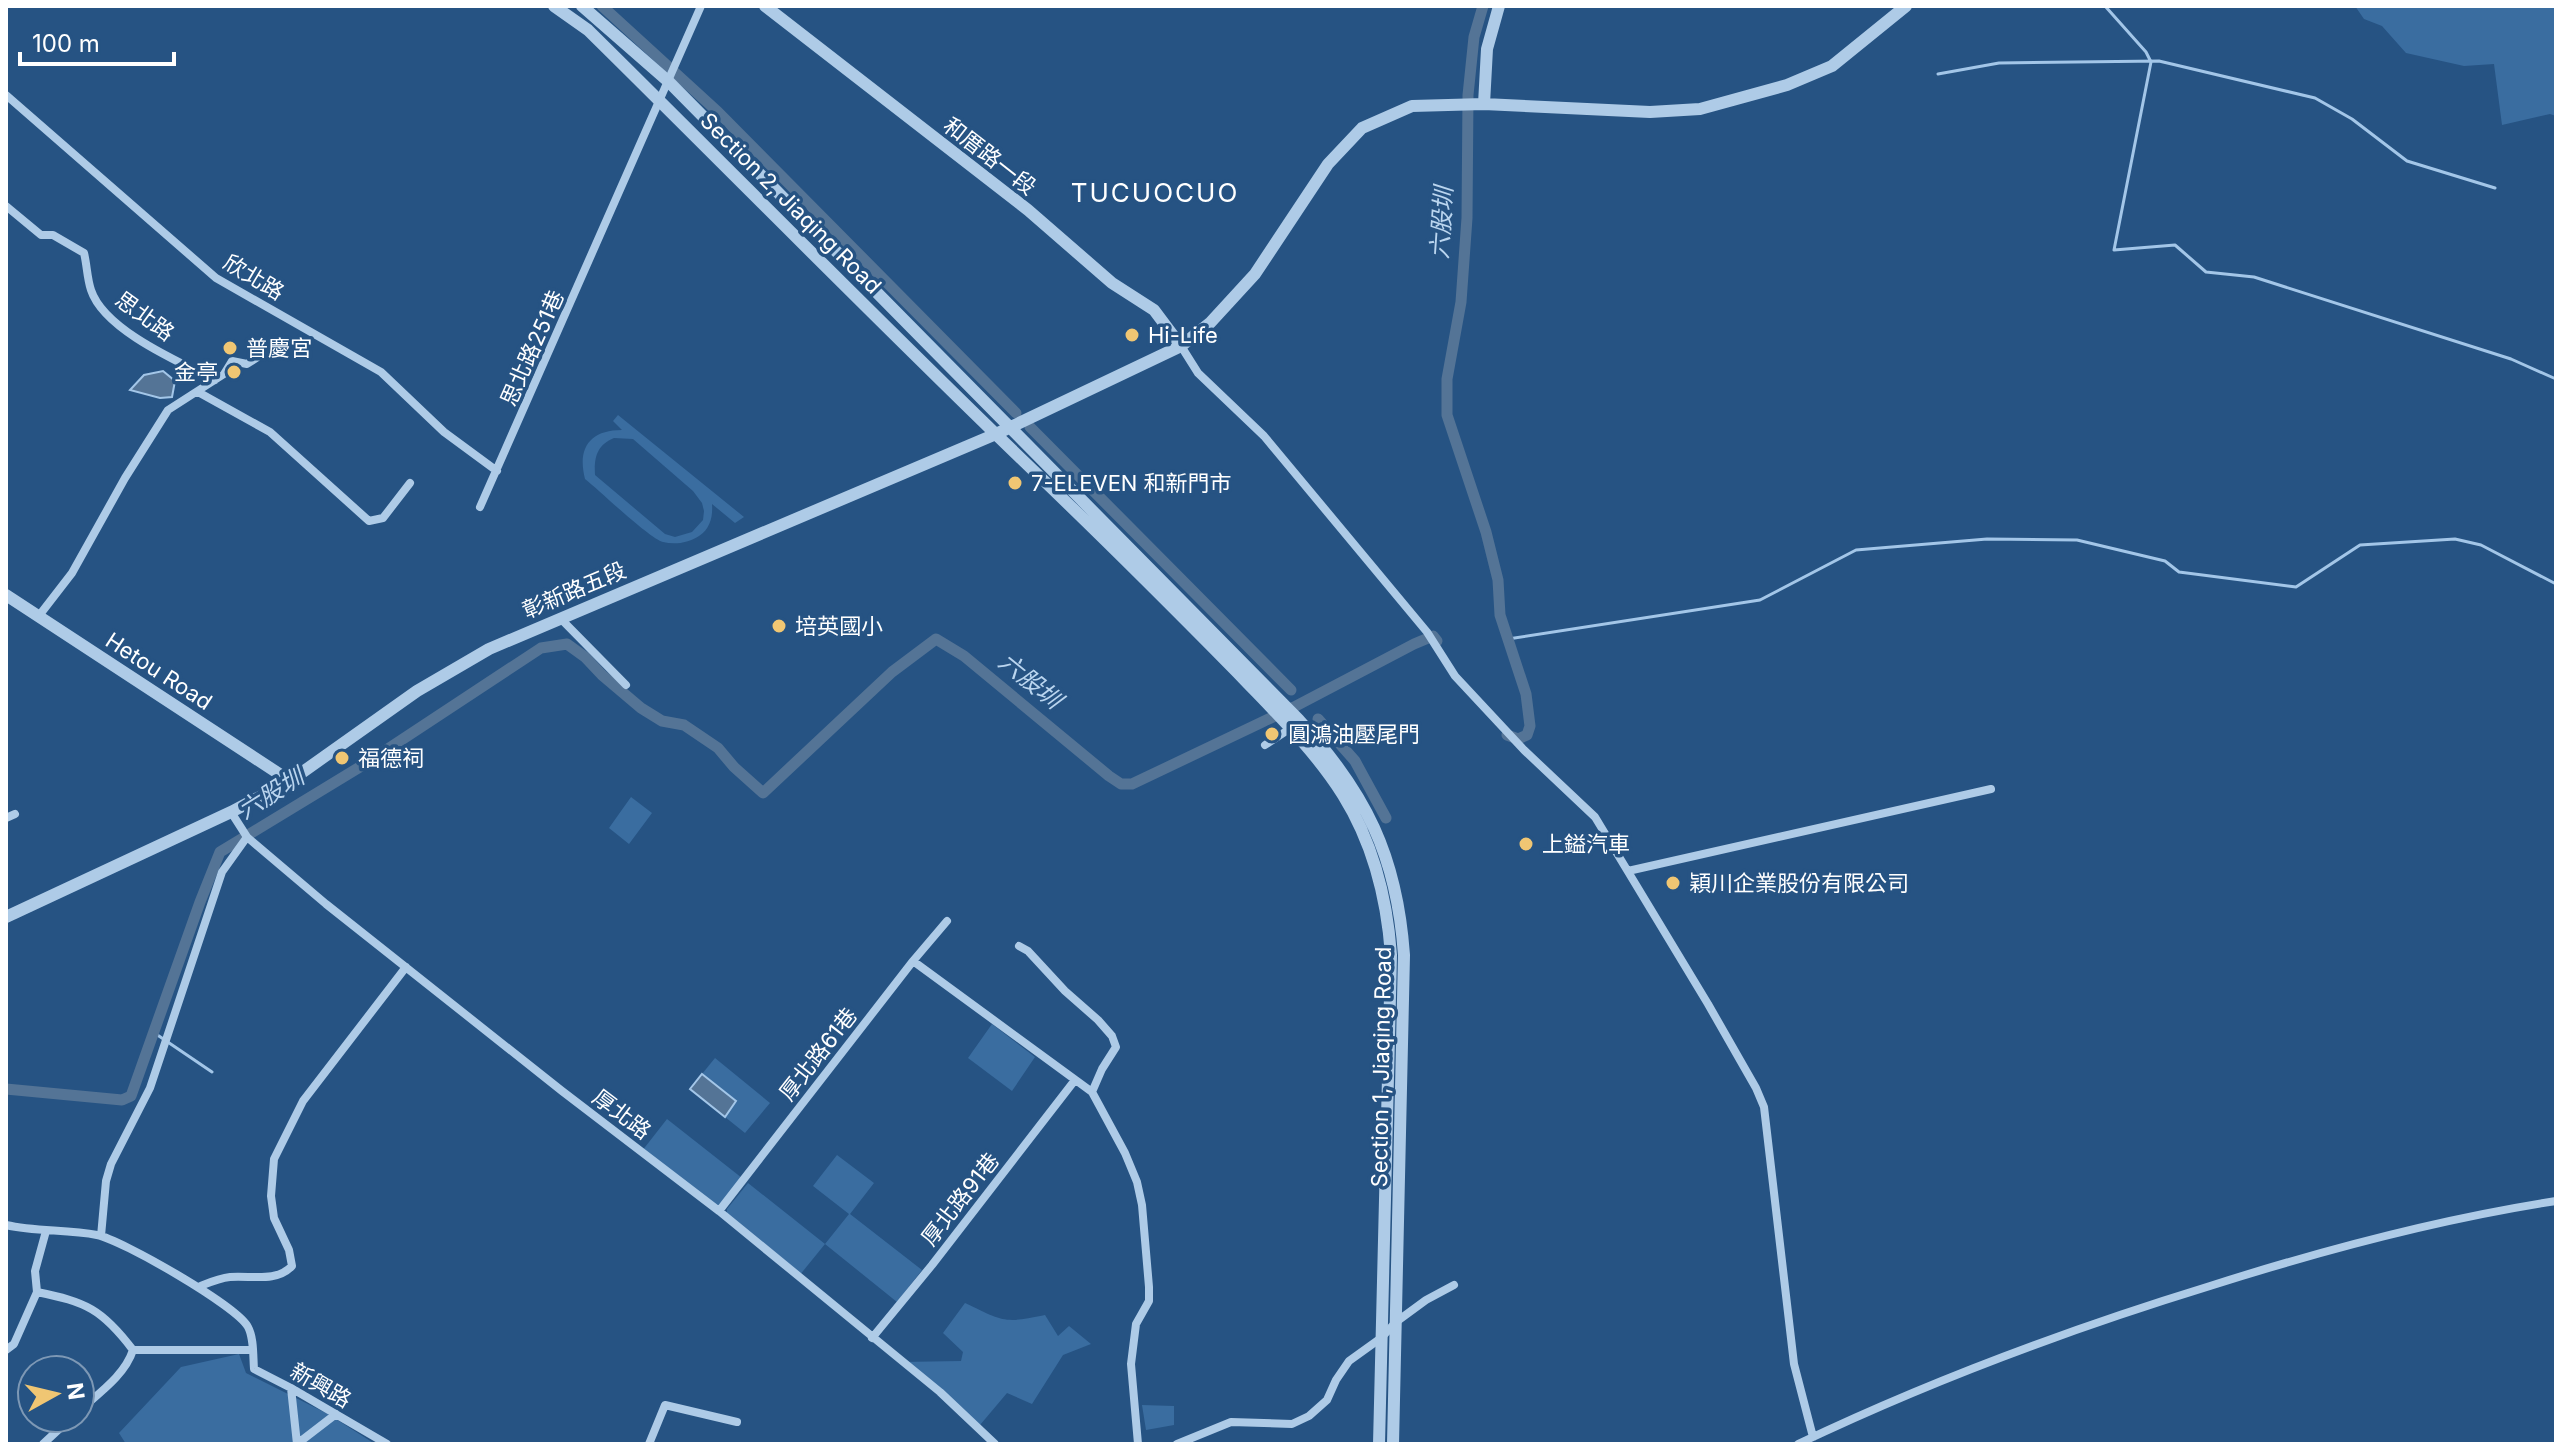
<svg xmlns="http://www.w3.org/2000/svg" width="2562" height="1450" viewBox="0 0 2562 1450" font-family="Inter,'Noto Sans TC',sans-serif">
  <rect width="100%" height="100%" fill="#265383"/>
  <path fill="#3a6da0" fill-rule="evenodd" d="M2355,6H2556V116L2550,114L2502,125L2494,64L2464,66L2406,53L2382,26L2364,19Z
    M618,415L744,517L735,523L712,504C713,517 710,529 699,536C688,543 675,545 663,542C650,539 599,490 585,479C577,448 590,430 622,430L613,421ZM614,438L633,439L693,491L702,503L704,511L703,520L692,532L675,537L665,534L595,475C594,457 597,445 614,438Z
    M631,797L652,813L629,844L609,828Z
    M992,1024L1035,1057L1012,1091L968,1058Z
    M715,1058L770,1103L745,1133L725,1117L736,1100L702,1074Z
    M667,1119L742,1178L717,1207L642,1151Z
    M837,1155L874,1183L850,1214L922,1270L897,1302L825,1244L799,1276L727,1215V1209L748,1183L825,1244L849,1214L813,1186Z
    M965,1303C1003,1321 1003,1324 1045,1315L1058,1336L1069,1326L1091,1344L1063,1355L1032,1404L1007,1393L980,1425L901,1362L961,1361L963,1352L943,1333Z
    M239,1354L246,1373L328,1414L375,1444H126L119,1433L181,1367Z
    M1142,1405L1174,1406V1425L1146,1430Z"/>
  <path fill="#547496" stroke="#a3c6e8" stroke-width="2" d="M163,371L175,381L172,397L160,398L130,390L144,375Z
    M702,1074L736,1101L725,1117L690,1089Z"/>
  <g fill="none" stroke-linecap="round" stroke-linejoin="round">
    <path stroke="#a3c6e8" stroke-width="3" d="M2105,6L2146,52L2151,62L2114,250L2175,245L2206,272L2254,277L2511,359L2556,379
      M1938,74L1999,63L2159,61L2315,98L2352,119L2407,161L2495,188
      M1508,639L1760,600L1856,550L1987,539L2077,540L2165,561L2179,572L2296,587L2360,545L2455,539L2481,545L2556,584
      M153,1032L212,1072"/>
    <path stroke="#547496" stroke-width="11" d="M602,6L718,112L1016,413
      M1483,6L1474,37L1468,95L1467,218L1461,302L1447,379V415L1486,532L1498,580L1500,615L1526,694L1530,726L1527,735L1518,739L1507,735
      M1030,427L1291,690
      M1318,719L1355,761L1386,818
      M6,1089L122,1100L131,1096L200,902L220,852L368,762L541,648L567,644L585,657L602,675L641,708L662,721L684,725L718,748L734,767L763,793L892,672L936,639L964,656L1109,776L1121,784H1132L1294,707L1414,644L1433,636L1437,641"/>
    <path stroke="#aecbe7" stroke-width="8" d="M6,95L216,278L381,372L444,432L497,471
      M6,206L41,235H53L84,253C87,265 87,278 91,290C104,330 179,362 215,380
      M1181,346L1198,373L1264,436L1427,632L1455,676L1524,750L1595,817L1708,1004L1756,1088L1764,1107L1794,1364L1813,1437
      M198,392L270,432L369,521L383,518L410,483
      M480,507L701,6
      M38,617L72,573L125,478L168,410L224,374L232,361L247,364L258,357
      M560,618L626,685
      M1265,745L1291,728
      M231,812L247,837L326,904L562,1091L719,1211L940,1392L995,1444
      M6,818L15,814
      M1628,871L1991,789
      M1019,946L1028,951L1065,991L1098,1020L1112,1036L1116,1047L1102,1069L1092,1092
      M913,961L1092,1092L1125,1153L1137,1182L1142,1205L1149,1287V1301L1136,1324L1131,1364L1138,1444
      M719,1211L913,961L947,921
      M6,1225C36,1232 67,1229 97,1235C122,1240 237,1306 248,1327C254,1338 253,1356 254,1369L291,1388L387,1444
      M101,1236L106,1181L111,1164L150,1088L222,872L247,837
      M198,1287C208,1283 219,1278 230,1277C250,1275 276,1283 292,1266L289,1250L274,1218L271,1196L274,1159L303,1101L406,967
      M37,1292C86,1302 102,1309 133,1350
      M872,1338L932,1265L1075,1080
      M6,1350L14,1344L37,1292L35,1271L46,1231
      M133,1350H252
      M291,1388L297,1444
      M80,1410C99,1393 125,1375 133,1350
      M43,1444L71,1418
      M297,1444L336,1414
      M649,1444L665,1405L737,1422
      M1177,1444L1231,1422L1292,1424L1309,1416L1327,1400L1336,1380L1349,1361L1381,1338L1396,1322L1426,1300L1454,1285
      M1798,1444C1930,1381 2070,1329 2210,1286C2323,1250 2439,1219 2556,1201"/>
    <path stroke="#aecbe7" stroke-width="12" d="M554,6L588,30C738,178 885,328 1037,474C1105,539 1171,605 1237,672C1274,711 1314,749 1343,795C1373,843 1387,899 1391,955L1379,1444
      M582,6L669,82L1299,720C1366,793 1397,856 1404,955L1393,1444
      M765,6L1028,210L1112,283L1154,310L1181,346
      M1484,104L1487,49L1499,6
      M6,595L290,781
      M6,917L231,812L290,781L417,691L489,649L996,434L1181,346L1210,323L1255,274L1328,164L1362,128L1412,106L1484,104L1650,112L1700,109L1787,85L1832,66L1906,6"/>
  </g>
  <g fill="#f0c673" stroke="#265383" stroke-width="3">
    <circle cx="1132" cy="335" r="8"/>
    <circle cx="230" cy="348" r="8"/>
    <circle cx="234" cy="372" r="8"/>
    <circle cx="1015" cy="483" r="8"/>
    <circle cx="779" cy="626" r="8"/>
    <circle cx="1272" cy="734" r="8"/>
    <circle cx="342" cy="758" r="8"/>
    <circle cx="1526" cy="844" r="8"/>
    <circle cx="1673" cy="883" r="8"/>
  </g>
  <g text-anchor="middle" stroke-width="7" stroke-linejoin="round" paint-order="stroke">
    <g font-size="22" fill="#fff" stroke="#265383">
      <text transform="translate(990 156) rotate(38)" y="8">和厝路一段</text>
      <text transform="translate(791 203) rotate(45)" y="8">Section 2, Jiaqing Road</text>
      <text transform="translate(254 277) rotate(31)" y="8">欣北路</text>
      <text transform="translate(145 316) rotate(36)" y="8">思北路</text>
      <text transform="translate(532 348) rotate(-66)" y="8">思北路251巷</text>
      <text transform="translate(574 590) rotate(-23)" y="8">彰新路五段</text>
      <text transform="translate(159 671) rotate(33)" y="8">Hetou Road</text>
      <text transform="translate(818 1054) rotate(-52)" y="8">厚北路61巷</text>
      <text transform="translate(1381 1067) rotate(-89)" y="8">Section 1, Jiaqing Road</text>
      <text transform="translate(622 1114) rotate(37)" y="8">厚北路</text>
      <text transform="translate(960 1199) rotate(-52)" y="8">厚北路91巷</text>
      <text transform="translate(321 1385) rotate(30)" y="8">新興路</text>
    </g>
    <g font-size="22" fill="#fff" stroke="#265383" text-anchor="start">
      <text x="1148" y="343">Hi-Life</text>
      <text x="246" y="356">普慶宮</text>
      <text x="218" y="380" text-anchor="end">金亭</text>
      <text x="1031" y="491">7-ELEVEN 和新門市</text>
      <text x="795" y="634">培英國小</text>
      <text x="1288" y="742">圓鴻油壓尾門</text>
      <text x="358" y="766">福德祠</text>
      <text x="1542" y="852">上鎰汽車</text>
      <text x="1689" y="891">穎川企業股份有限公司</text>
    </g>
    <g font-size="24" font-style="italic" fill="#bad5ef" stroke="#265383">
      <text transform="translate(1442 223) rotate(-86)" y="8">六股圳</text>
      <text transform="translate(1030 681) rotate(39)" y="8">六股圳</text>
      <text transform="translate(271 794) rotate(-32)" y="8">六股圳</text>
    </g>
    <g font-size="26" letter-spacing="2" fill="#fff" stroke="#265383">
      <text x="1155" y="202">TUCUOCUO</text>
    </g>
  </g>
  <rect width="2562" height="1450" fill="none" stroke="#ffffff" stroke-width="16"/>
  <g transform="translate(56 1394) rotate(82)"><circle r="38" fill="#265383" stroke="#7d98b5" stroke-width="2"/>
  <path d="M0-6L14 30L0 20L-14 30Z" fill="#f0c673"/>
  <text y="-12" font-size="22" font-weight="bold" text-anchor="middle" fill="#ffffff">N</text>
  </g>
  <path d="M20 52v12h154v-12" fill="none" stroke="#ffffff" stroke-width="4"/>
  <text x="32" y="52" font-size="24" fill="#ffffff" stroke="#265383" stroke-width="6" paint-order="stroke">100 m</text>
</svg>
